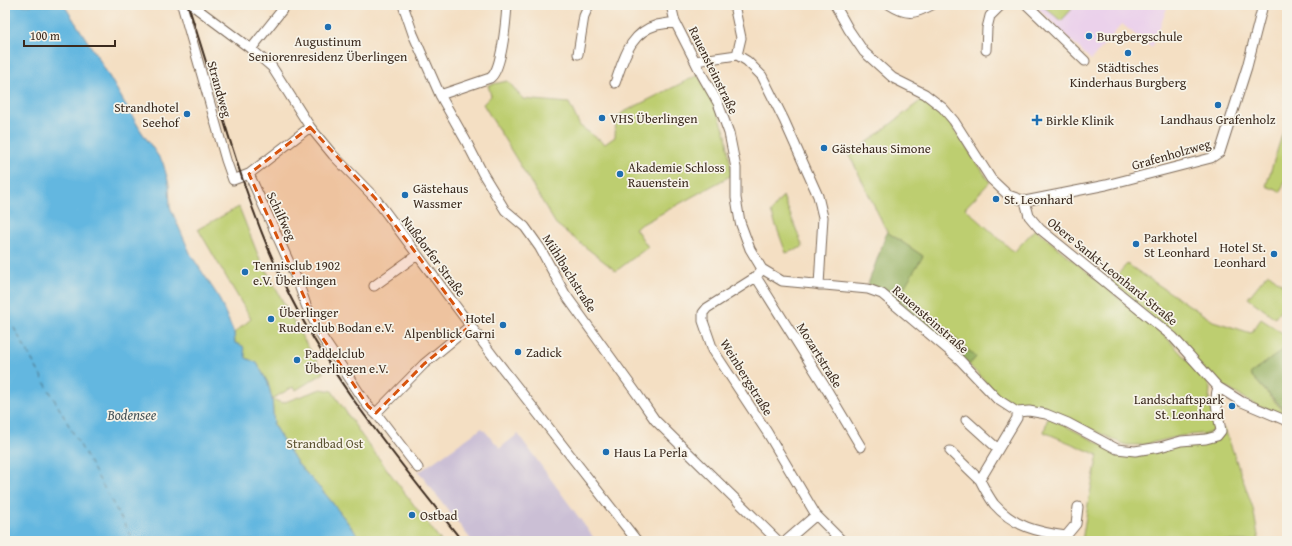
<svg xmlns="http://www.w3.org/2000/svg" width="1292" height="546" viewBox="0 0 1292 546" font-family="'Gentium Book Plus',serif">
  <rect width="100%" height="100%" fill="#f7f3e8"/>
  <filter id="ink" filterUnits="userSpaceOnUse"><feTurbulence type="fractalNoise" baseFrequency=".025" numOctaves="2"/><feDisplacementMap in="SourceGraphic" scale="8" xChannelSelector="R" yChannelSelector="G"/><feConvolveMatrix kernelMatrix="1 2 1 2 8 2 1 2 1" color-interpolation-filters="sRGB"/></filter>
  <filter id="wash" filterUnits="userSpaceOnUse"><feTurbulence type="fractalNoise" baseFrequency=".012" numOctaves="4" result="noise"/><feDisplacementMap in="SourceGraphic" scale="16" xChannelSelector="R" yChannelSelector="G"/><feGaussianBlur stdDeviation="0.9" result="paint"/><feColorMatrix in="noise" values="0 0 0 0 0 0 0 0 0 0 0 0 0 0 0 0 0 1.4 0 .05"/><feComposite in="paint" operator="in"/></filter>
  <g filter="url(#wash)">
    <rect width="100%" height="100%" fill="#f4dfc3"/>
    <path fill="#ebd1eb" d="M1035,5H1168L1152,48L1122,24L1091,60Z"/>
    <path fill="#cbbfd5" d="M482,428L500,448L518,434L596,541H472L418,471L422,470Z"/>
    <path fill="#bdce70" stroke="#7c7c47" d="M1042,5H1067L1072,9L1061,21Z
      M698,75L715,104L726,135L732,175L635,228L648,247L616,271L556,224L483,104L491,96L488,85L508,81L523,99L569,103L580,126L605,144L615,137L616,119L622,113Z
      M924,98L942,111L990,182L965,208L1014,252L1035,229L1166,337L1208,383L1210,388L1209,402L1217,427L1209,433L1181,436L1142,445H1126L1041,407L1029,406L1019,407L997,394L969,365L976,357L901,291L923,256L887,232L850,156Z
      M1287,119V174L1281,192L1266,186Z
      M783,196L803,247L786,253L771,212Z
      M239,207L258,255L298,330L324,373L296,390L293,387L272,399L282,403L321,389L332,391L362,436L441,541H362L327,496L298,464L274,426L272,399L268,383L257,363L246,358L235,343L234,333L251,319L198,229Z
      M1127,264L1213,321L1251,333L1261,319L1287,336V347L1250,374L1287,415L1257,406L1220,384L1109,284Z
      M1268,273L1287,288V302L1275,318L1248,298Z
      M1048,417L1118,453L1156,451L1225,429L1253,508L1259,541H1082L1089,498L1098,455L1044,432Z"/>
    <path fill="#96b162" stroke="#686e40" d="M887,232L923,256L902,291L976,357L969,365L887,293L868,284Z
      M1287,347V413L1250,374Z"/>
    <path fill="#64b7e0" stroke="#50707f" d="M5,5H64L99,59L141,131L163,163L169,184L170,207L191,255L218,296L234,333L235,343L243,346L246,358L257,363L268,383L272,399L274,426L298,464L327,496L362,541H5Z"/>
    <g fill="none" stroke-linecap="round" stroke-linejoin="round">
      <path stroke="#475458" stroke-width="1" stroke-dasharray="5 4" stroke-linecap="butt" d="M5,312L134,541"/>
    </g>
  </g>
  <g filter="url(#ink)">
    <g fill="none" stroke-linecap="round" stroke-linejoin="round">
      <defs>
        <path id="minor" d="M182,5L226,160L233,180L249,174L310,127
          M192,5L251,49L272,67L310,127L333,155L375,198L493,356L637,541
          M403,5L413,34L440,95L466,141L483,174L505,210L525,227L540,248L565,294L637,394L655,420L778,541
          M671,5L675,22L702,75L718,103L729,133L736,168V198L740,222L750,249L762,269L782,281L868,289L882,294L958,358L997,399L1017,412L1029,411L1046,414L1068,423L1117,449L1135,451L1160,447L1181,441L1206,439L1217,436L1221,431C1219,417 1213,401 1218,387
          M734,5L741,38L737,55
          M835,5L849,30L864,52L893,78L925,94L943,108L954,121L991,179L1008,195L1025,201L1106,185L1211,158L1220,152L1247,67L1263,5
          M890,5C907,16 915,14 932,5
          M1027,5L1085,61
          M251,49L286,5
          M986,50L987,28L990,16L1001,5
          M578,54L584,16L589,5
          M695,61L737,55L747,61L762,76L784,120L818,196L823,217L819,285
          M615,83C624,59 629,33 657,25C663,24 669,23 675,22
          M440,95L490,78C502,71 506,20 507,5
          M249,174L298,282L306,305L322,337L368,406L379,417L418,468
          M1025,201L1029,216L1040,229L1173,337L1218,387L1242,402L1287,421
          M762,269L756,277L707,308L703,313V321L713,350L767,432L816,515L786,541
          M756,277L827,390L861,447
          M374,286L417,255
          M1017,412V418L980,480C984,488 989,497 994,504C1014,527 1038,532 1066,536L1076,524L1078,507
          M376,413L424,364L470,326
          M966,420L998,449
          M950,451L980,480
          M816,515L842,541"/>
      </defs>
      <use href="#minor" stroke="#7c6958" stroke-width="11"/>
      <use href="#minor" stroke="#fff" stroke-width="9"/>
      <path stroke="#3b2a1e" stroke-width="2" d="M188,5C219,98 241,193 283,282C329,378 397,458 462,541"/>
    </g>
  </g>
  <path fill="#d7540e" fill-opacity="0.2" stroke="#d7540e" stroke-width="3" stroke-dasharray="8 5" stroke-linejoin="round" d="M310,127L375,198L470,326L424,364L376,413L368,406L322,337L249,174Z"/>
  <g fill="#1f6fb2" stroke="#f7f3e8" stroke-width="1.5">
    <circle cx="328" cy="27" r="4"/>
    <circle cx="1089" cy="36" r="4"/>
    <circle cx="1128" cy="53" r="4"/>
    <circle cx="1218" cy="105" r="4"/>
    <circle cx="187" cy="114" r="4"/>
    <circle cx="602" cy="118" r="4"/>
    <path d="M1035 114h4v4h4v4h-4v4h-4v-4h-4v-4h4z"/>
    <circle cx="824" cy="148" r="4"/>
    <circle cx="620" cy="174" r="4"/>
    <circle cx="405" cy="195" r="4"/>
    <circle cx="996" cy="199" r="4"/>
    <circle cx="1136" cy="244" r="4"/>
    <circle cx="1274" cy="254" r="4"/>
    <circle cx="245" cy="272" r="4"/>
    <circle cx="271" cy="319" r="4"/>
    <circle cx="503" cy="325" r="4"/>
    <circle cx="518" cy="352" r="4"/>
    <circle cx="297" cy="360" r="4"/>
    <circle cx="1232" cy="406" r="4"/>
    <circle cx="606" cy="452" r="4"/>
    <circle cx="412" cy="515" r="4"/>
  </g>
  <g text-anchor="middle" stroke-width="3.5" stroke-linejoin="round" paint-order="stroke">
    <g font-size="13" fill="#3b2a1e" stroke="#f7f3e8" text-anchor="start">
      <text x="1097" y="41">Burgbergschule</text>
      <text x="328" y="46" text-anchor="middle">Augustinum<tspan x="328" dy="15">Seniorenresidenz Überlingen</tspan></text>
      <text x="1128" y="72" text-anchor="middle">Städtisches<tspan x="1128" dy="15">Kinderhaus Burgberg</tspan></text>
      <text x="179" y="112" text-anchor="end">Strandhotel<tspan x="179" dy="15">Seehof</tspan></text>
      <text x="610" y="123">VHS Überlingen</text>
      <text x="1218" y="124" text-anchor="middle">Landhaus Grafenholz</text>
      <text x="1046" y="125">Birkle Klinik</text>
      <text x="832" y="153">Gästehaus Simone</text>
      <text x="628" y="172">Akademie Schloss<tspan x="628" dy="15">Rauenstein</tspan></text>
      <text x="413" y="193">Gästehaus<tspan x="413" dy="15">Wassmer</tspan></text>
      <text x="1004" y="204">St. Leonhard</text>
      <text x="1144" y="242">Parkhotel<tspan x="1144" dy="15">St Leonhard</tspan></text>
      <text x="1266" y="252" text-anchor="end">Hotel St.<tspan x="1266" dy="15">Leonhard</tspan></text>
      <text x="253" y="270">Tennisclub 1902<tspan x="253" dy="15">e.V. Überlingen</tspan></text>
      <text x="279" y="317">Überlinger<tspan x="279" dy="15">Ruderclub Bodan e.V.</tspan></text>
      <text x="495" y="323" text-anchor="end">Hotel<tspan x="495" dy="15">Alpenblick Garni</tspan></text>
      <text x="526" y="357">Zadick</text>
      <text x="305" y="358">Paddelclub<tspan x="305" dy="15">Überlingen e.V.</tspan></text>
      <text x="1224" y="404" text-anchor="end">Landschaftspark<tspan x="1224" dy="15">St. Leonhard</tspan></text>
      <text x="614" y="457">Haus La Perla</text>
      <text x="420" y="520">Ostbad</text>
    </g>
    <g font-size="13" fill="#3b2a1e" stroke="#f7f3e8">
      <text transform="translate(714 70) rotate(64)" y="5">Rauensteinstraße</text>
      <text transform="translate(220 89) rotate(74)" y="5">Strandweg</text>
      <text transform="translate(1171 154) rotate(-16)" y="5">Grafenholzweg</text>
      <text transform="translate(282 216) rotate(65)" y="5">Schilfweg</text>
      <text transform="translate(434 256) rotate(53)" y="5">Nußdorfer Straße</text>
      <text transform="translate(1113 271) rotate(39)" y="5">Obere Sankt-Leonhard-Straße</text>
      <text transform="translate(570 273) rotate(58)" y="5">Mühlbachstraße</text>
      <text transform="translate(931 319) rotate(41)" y="5">Rauensteinstraße</text>
      <text transform="translate(820 355) rotate(58)" y="5">Mozartstraße</text>
      <text transform="translate(747 377) rotate(58)" y="5">Weinbergstraße</text>
    </g>
    <g font-size="13" fill="#5c5332" stroke="#f7f3e8">
      <text x="325" y="448">Strandbad Ost</text>
    </g>
    <g font-size="14" font-style="italic" fill="#475458" stroke="#f7f3e8">
      <text x="132" y="420">Bodensee</text>
    </g>
  </g>
  <rect width="1292" height="546" fill="none" stroke="#f7f3e8" stroke-width="20"/>
  <path d="M24 40v6h91v-6" fill="none" stroke="#3b2a1e" stroke-width="2"/>
  <text x="30" y="40" font-size="12" fill="#3b2a1e" stroke="#f7f3e8" stroke-width="3" paint-order="stroke">100 m</text>
</svg>
